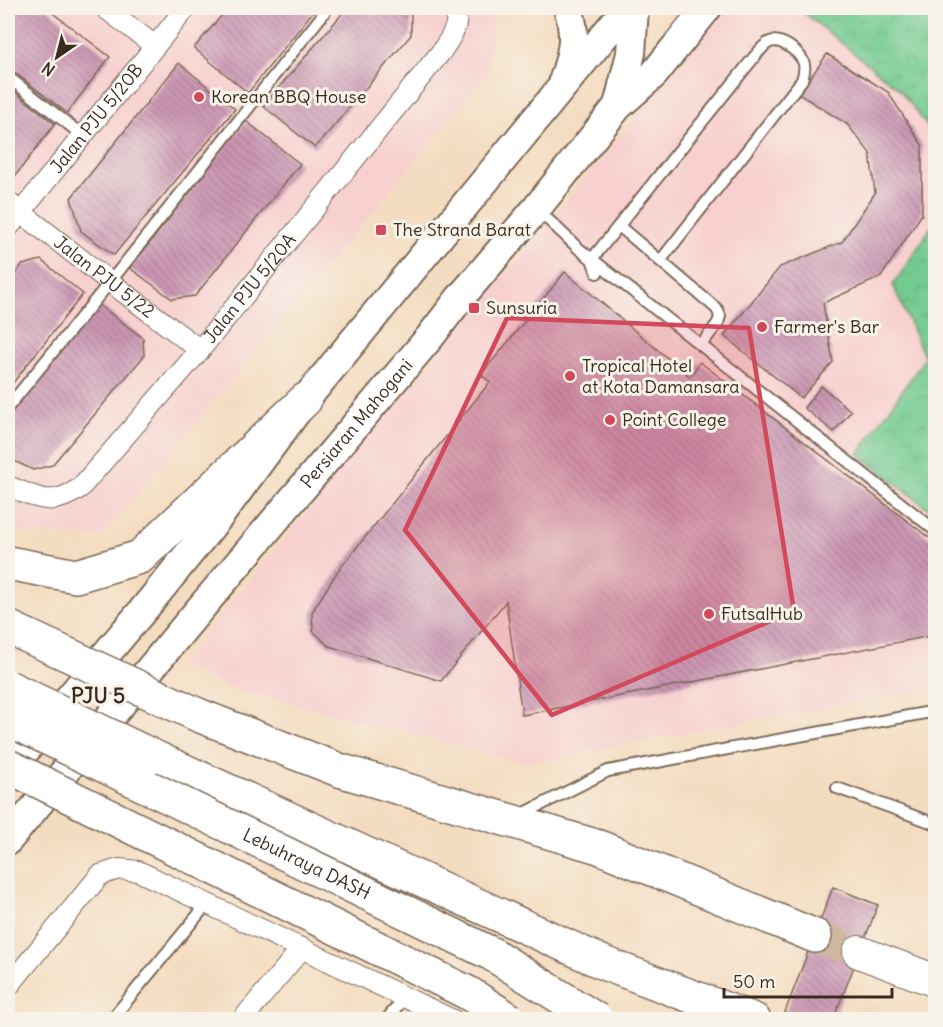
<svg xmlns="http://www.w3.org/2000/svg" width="943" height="1027" viewBox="0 0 943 1027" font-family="Delius,sans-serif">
  <defs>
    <pattern id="park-crowns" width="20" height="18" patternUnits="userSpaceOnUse" patternTransform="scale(1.5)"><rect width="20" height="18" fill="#73cb91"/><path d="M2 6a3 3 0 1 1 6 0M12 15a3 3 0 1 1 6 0" fill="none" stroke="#64ae7d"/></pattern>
    <pattern id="building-back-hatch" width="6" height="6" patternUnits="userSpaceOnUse" patternTransform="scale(1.5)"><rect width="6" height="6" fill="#cb95b3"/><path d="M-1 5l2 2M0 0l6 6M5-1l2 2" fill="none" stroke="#a67a91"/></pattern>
  </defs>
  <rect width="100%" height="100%" fill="#f7f3e8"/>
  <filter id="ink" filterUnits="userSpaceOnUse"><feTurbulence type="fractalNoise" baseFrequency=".0167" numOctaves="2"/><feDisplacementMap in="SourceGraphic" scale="12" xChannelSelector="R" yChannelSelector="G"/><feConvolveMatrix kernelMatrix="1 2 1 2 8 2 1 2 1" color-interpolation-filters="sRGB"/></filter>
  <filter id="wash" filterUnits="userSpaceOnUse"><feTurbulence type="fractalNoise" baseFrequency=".008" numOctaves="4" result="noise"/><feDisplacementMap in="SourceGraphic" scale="24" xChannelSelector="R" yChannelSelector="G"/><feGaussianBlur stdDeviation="1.35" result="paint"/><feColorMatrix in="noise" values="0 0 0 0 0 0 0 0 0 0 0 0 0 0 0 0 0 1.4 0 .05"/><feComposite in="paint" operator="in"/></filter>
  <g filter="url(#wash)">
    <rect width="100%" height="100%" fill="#f4dcc0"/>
    <path fill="#f7d0cf" d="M8,8H496L486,75L102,536L23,533L8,526Z
      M728,8H798L899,89L935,136L934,223L894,285L925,358L858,454L935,514V687L526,763L226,687L180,664Z"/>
    <path fill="url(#park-crowns)" stroke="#577a58" stroke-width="1.5" d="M798,8H935V514L858,454L925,358L893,285L934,223L935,136L899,89Z"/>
    <g id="blocks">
      <path fill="url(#building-back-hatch)" d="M8,8H46L110,57L67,113L8,67Z
        M228,8H316L248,93L194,48Z
        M347,8H408L411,10V35L315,148L263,106Z
        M827,54L888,92L922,145V214L881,277L823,303L833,362L801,398L724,336L780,267L842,242L875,193L870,153L847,124L799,94Z
        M179,63L235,109L114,255L81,231L71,198Z
        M8,87L55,124L12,180L8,176Z
        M246,121L300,164L195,296L172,299L130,268Z
        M41,260L83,294L8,389V283L22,265Z
        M565,272L690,377L700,362L936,543V635L522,715L506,601L441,681L329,646L313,631L312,612L337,572L490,382L481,375Z
        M98,304L143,338L144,356L52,465L33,470L8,458V415Z
        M821,386L851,411L834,432L804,408Z
        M833,887L878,905L833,1020H782Z"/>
    </g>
  </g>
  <g filter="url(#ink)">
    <use href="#blocks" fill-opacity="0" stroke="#7c6857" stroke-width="1.5"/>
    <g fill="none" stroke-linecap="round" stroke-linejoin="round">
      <path stroke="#cfb8a0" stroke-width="32" stroke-dasharray="32 16" stroke-linecap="butt" d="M815,936L859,952"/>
      <defs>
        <path id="service" d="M8,77L82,135
          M537,209L578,248L936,531
          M619,226L717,309L720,316L718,323L701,345
          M597,273L592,259L755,56C759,52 764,44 770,42C781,38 798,51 803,61C806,67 804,74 802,80L661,260
          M8,407L110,282L328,8
          M837,788L936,824
          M519,816L608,771L936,711
          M111,1020L207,904
          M386,1020L405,997"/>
        <g id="minor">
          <path d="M105,8L155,46"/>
          <path id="s1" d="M8,202L110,282L200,350"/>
          <path id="s2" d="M8,228L186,8"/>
          <path id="s3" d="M8,486C39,498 50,508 80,488L200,350L441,52C450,39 462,23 454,8"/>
          <path d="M8,987L100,875L119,869L138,871L453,1020"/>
          <path d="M242,1020L302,948"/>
        </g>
        <g id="secondary">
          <path d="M564,79C573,52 577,36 568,8"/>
          <path d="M618,106L631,53L634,8"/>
          <path d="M8,771L149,603L221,514L305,400L627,8"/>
          <path id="s4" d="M8,840L194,616L430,337L460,298L536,209L618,106L654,74L707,8"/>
        </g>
        <path id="primary" d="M859,952L936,981"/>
        <path id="motorway" d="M8,563L76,576L140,557L305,400
          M198,715L339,770L599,847L815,936
          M152,756L606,964L754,1020"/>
      </defs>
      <use href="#service" stroke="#7c6857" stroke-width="14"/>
      <use href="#minor" stroke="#7c6857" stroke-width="22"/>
      <use href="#secondary" stroke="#7c6857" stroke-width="32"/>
      <use href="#primary" stroke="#7c6857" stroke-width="34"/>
      <use href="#motorway" stroke="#7c6857" stroke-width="36"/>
      <use href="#service" stroke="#fff" stroke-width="10"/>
      <use href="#minor" stroke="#fff" stroke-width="20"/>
      <use href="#secondary" stroke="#fff" stroke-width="28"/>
      <use href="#primary" stroke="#fff" stroke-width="32"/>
      <use href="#motorway" stroke="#fff" stroke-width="33"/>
      <defs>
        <g id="motorway-bridge">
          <path d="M8,627L198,715"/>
          <path d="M8,687L152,756"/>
          <path id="s5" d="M8,719L492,954L597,1020"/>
          <path d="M8,766L468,993L510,1020"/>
        </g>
      </defs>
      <use href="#motorway-bridge" stroke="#7c6857" stroke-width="36" stroke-linecap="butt"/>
      <use href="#motorway-bridge" stroke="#fff" stroke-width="33"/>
    </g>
  </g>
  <path fill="#d1495b" fill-opacity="0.2" stroke="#d1495b" stroke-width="4.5" stroke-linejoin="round" d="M507,318L749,328L794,611L552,715L405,530Z"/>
  <g fill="#d1495b" stroke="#f7f3e8" stroke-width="2">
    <circle cx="199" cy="97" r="6"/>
    <rect x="375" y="224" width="12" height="12" rx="3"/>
    <rect x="468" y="302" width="12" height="12" rx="3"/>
    <circle cx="762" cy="327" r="6"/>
    <circle cx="570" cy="376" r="6"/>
    <circle cx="610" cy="420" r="6"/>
    <circle cx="709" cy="614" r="6"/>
  </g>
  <g text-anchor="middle" stroke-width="6" stroke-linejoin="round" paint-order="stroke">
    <g font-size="18" fill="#3b2a1e" stroke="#f7f3e8" text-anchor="start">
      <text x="211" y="103">Korean BBQ House</text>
      <text x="393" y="236">The Strand Barat</text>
      <text x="486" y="314">Sunsuria</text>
      <text x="774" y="333">Farmer's Bar</text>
      <text x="582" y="372">Tropical Hotel<tspan x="582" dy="21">at Kota Damansara</tspan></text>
      <text x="622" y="426">Point College</text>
      <text x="721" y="620">FutsalHub</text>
    </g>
    <g font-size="18" fill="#3b2a1e" stroke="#f7f3e8">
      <text dy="6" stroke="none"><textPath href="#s2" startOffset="141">Jalan PJU 5/20B</textPath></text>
      <text dy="6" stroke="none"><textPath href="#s1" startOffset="122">Jalan PJU 5/22</textPath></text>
      <text dy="6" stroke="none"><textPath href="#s3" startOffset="339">Jalan PJU 5/20A</textPath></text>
      <text dy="6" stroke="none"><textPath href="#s4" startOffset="543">Persiaran Mahogani</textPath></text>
      <text dy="6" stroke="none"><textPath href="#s5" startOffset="332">Lebuhraya DASH</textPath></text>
    </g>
    <g font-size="21" font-weight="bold" fill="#3b2a1e" stroke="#f7f3e8">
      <text x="98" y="703">PJU 5</text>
    </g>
  </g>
  <rect width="943" height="1027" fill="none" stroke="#f7f3e8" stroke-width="30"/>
  <g transform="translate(57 57) rotate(215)" stroke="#f7f3e8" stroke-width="4.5" paint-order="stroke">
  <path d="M0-4.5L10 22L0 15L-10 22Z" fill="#3b2a1e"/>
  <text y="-9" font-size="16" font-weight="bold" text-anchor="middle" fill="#3b2a1e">N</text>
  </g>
  <path d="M724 988v9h168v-9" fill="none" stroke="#3b2a1e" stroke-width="3"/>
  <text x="733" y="988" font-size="18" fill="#3b2a1e" stroke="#f7f3e8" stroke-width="4.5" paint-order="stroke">50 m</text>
</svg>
